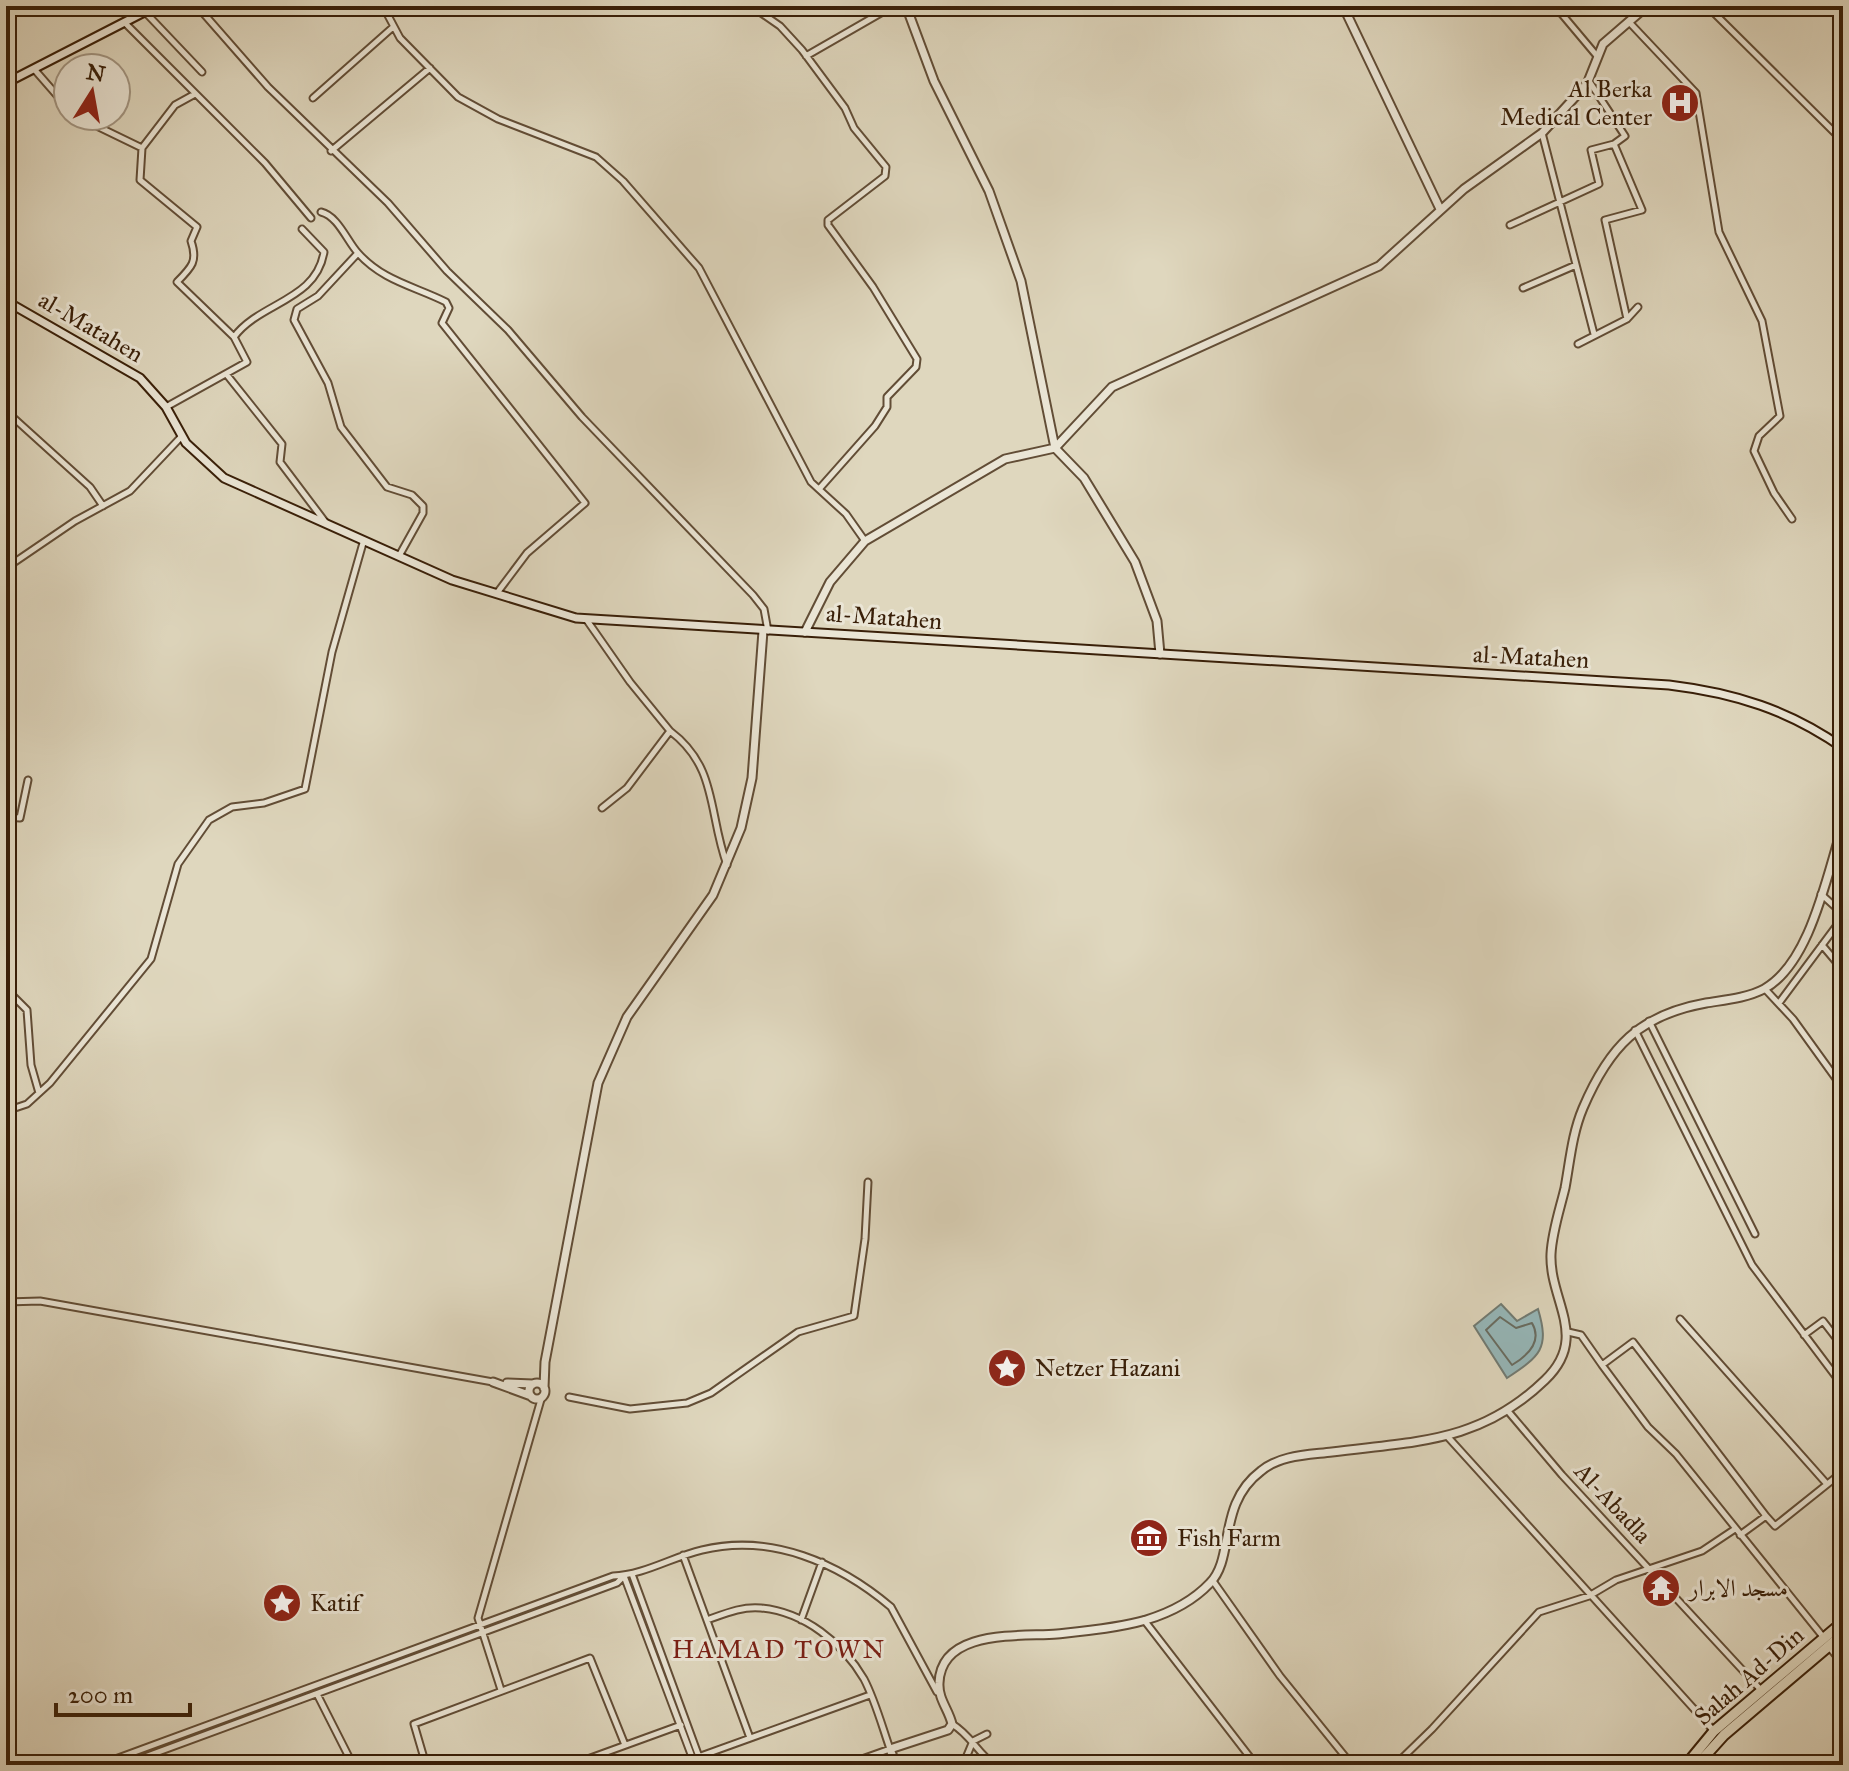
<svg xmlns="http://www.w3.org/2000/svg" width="1849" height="1771" viewBox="0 0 1849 1771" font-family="'IM FELL Great Primer',Amiri,serif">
  <rect width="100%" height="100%" fill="#dfd7be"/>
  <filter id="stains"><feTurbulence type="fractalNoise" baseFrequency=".0025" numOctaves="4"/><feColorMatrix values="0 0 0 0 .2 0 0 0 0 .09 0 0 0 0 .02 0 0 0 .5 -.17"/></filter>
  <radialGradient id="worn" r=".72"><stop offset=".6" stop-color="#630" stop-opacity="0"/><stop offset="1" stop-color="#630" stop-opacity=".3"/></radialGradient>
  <path fill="#96b8ba" stroke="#717b73" stroke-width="2" d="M1501,1304L1517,1321L1538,1309C1550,1349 1540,1356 1507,1378L1474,1326Z"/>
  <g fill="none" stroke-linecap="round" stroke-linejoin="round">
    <path stroke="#686c61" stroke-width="2" d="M1500,1317L1516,1328L1532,1323C1543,1342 1527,1356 1512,1365L1486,1330Z"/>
    <defs>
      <path id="minor" d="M197,6L268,87L388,203L447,271L508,330L582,417L753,595L764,609L768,631
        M383,6L400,38L458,97L498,119L596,157L623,181L699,268L811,482L846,514L865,541
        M751,6L780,26L802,50L845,108L854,128L886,167L885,176L828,220V225L873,287L917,359L916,367L887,397V407L875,426L820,488
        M1555,6L1597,56
        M1707,6L1843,141
        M145,12L202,72
        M1629,22L1696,93L1719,232L1762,321L1780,416L1759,436L1754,451L1774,493L1792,519
        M125,23L265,163L311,218
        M806,56L893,6
        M34,69L68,108
        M313,98L392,28
        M76,116L142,148
        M1542,133L1594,334
        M1614,144L1642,210L1605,220L1627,319
        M331,151L430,68
        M321,212C338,216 347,241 358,253C383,281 414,286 446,302L449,308L442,323L585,503L527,553L497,593
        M1510,225L1599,184L1591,150L1614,144L1625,136L1589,81
        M358,253L318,296L297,309L294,320L328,383L341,427L387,487L412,495L423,506V513L399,556
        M1523,288L1576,265
        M234,337C260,302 316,301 324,252L302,229
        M1578,344L1627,319L1638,307
        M227,375L282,444L280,462L326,523
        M166,407L247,362L234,337L177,282C192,267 198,261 191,241L197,227L140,180L142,148L175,105L195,94
        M6,411L90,487L103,506
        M6,568L75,521L130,491L181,437
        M586,619L630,682L670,731L627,788L602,808
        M670,731C718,767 708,813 727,865
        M6,817L20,818L28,780
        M1821,894L1843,914
        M1822,945L1843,970
        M6,989L27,1010L31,1065L39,1093
        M1765,989L1793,1019L1837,1080
        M1779,1003L1843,917
        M1649,1021L1755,1234
        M1635,1030L1752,1265L1843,1386
        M6,1111L27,1104L50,1083L151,959L178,864L209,820L232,807L264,803L305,789L332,652L363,543
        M6,1302L40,1301L493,1382
        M1680,1319L1826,1483
        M1568,1332L1581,1335L1602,1365
        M1804,1335L1823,1321L1843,1347
        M569,1397L630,1409L687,1403L711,1393L798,1332L854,1316L865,1239L868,1182
        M1507,1410L1562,1475L1760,1689
        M1447,1436L1713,1730
        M1766,1516L1633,1342L1602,1365L1648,1427L1676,1454L1824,1638
        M1740,1535L1766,1516L1775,1526L1835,1478L1843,1466
        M683,1555L750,1738
        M632,1574L702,1765
        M624,1576L695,1765
        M1213,1581L1280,1676L1352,1765
        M707,1620C724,1614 742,1606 761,1608C804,1612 843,1643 864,1679C875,1700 882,1726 890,1749
        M801,1620L822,1562
        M1144,1620L1256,1765
        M1829,1647L1843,1664
        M501,1690L478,1618L542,1396
        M317,1694L353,1765
        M952,1724C971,1735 978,1754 995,1765
        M698,1757L870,1695
        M99,1765L613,1576C644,1575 672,1557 702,1550C771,1533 839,1563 891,1607L937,1692
        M123,1765L617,1583L624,1576
        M426,1765L414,1724L590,1658L625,1745
        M571,1765L681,1725
        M845,1765L890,1749
        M963,1765L973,1741L987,1734
        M1395,1765L1432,1729L1539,1612L1589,1596L1616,1580L1702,1551L1735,1529"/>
      <path id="tertiary" d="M906,6L934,81L989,191L1021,281L1055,448L1084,478L1135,562L1157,621L1160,654
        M1343,6L1440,209
        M805,632L830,582L865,541L1005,459L1055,448L1112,387L1379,266L1464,189L1542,133L1587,84L1603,44L1647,6
        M493,1382L531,1396
        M507,1383L533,1384
        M529 1391a8 8 0 1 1 16 0a8 8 0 1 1-16 0Z
        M544,1388L545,1362L598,1083L627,1017L713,895L741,828L752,778L763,631
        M896,1765L890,1749L948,1730L952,1724C949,1710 938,1699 939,1683C941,1628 1022,1637 1057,1634C1085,1631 1118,1628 1146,1620C1169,1613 1193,1601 1210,1583C1235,1558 1217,1504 1261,1471C1280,1455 1308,1455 1332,1452C1417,1441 1480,1443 1545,1380C1590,1337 1549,1301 1551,1254C1552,1232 1560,1209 1565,1188C1570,1161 1572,1134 1583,1108C1609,1047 1639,1015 1706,1003C1724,1000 1747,998 1764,989C1811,963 1827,873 1843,825"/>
      <path id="secondary" d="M6,83L156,6
        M6,301L140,378L166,407L186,443L224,478L452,580L576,618L1669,685C1735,693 1789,710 1843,748"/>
      <path id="trunk" d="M1686,1765L1714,1731L1843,1622
        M1697,1765L1724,1735L1843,1634"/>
    </defs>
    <use href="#minor" stroke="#624d36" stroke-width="9"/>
    <use href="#tertiary" stroke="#624d36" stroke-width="11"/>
    <use href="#secondary" stroke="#391f08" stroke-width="11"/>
    <use href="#trunk" stroke="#391f08" stroke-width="13"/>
    <use href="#minor" stroke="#eae5d5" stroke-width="5"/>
    <use href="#tertiary" stroke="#eae5d5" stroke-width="7"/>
    <use href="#secondary" stroke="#eae5d5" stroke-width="7"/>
    <use href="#trunk" stroke="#dfd7be" stroke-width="9"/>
  </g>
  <defs>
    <symbol id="hospital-disc" viewBox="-11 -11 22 22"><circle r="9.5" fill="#8f2418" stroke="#eae5d5"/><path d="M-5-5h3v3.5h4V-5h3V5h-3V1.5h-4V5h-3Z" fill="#fff"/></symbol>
    <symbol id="sight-disc" viewBox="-11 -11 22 22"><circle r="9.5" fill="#8f2418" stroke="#eae5d5"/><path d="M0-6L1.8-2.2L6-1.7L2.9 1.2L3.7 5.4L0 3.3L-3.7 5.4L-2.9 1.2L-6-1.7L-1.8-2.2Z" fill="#fff"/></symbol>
    <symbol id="museum-disc" viewBox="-11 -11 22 22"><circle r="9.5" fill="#8f2418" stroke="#eae5d5"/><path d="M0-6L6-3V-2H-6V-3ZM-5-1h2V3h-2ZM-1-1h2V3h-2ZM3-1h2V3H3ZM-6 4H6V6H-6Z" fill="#fff"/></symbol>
    <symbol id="temple-disc" viewBox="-11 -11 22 22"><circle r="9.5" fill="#8f2418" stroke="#eae5d5"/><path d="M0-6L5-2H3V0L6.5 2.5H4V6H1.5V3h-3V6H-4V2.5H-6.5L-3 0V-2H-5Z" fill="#fff"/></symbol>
  </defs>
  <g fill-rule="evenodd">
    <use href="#hospital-disc" x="1658" y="81" width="44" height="44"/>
    <use href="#sight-disc" x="985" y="1346" width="44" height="44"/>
    <use href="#museum-disc" x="1127" y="1516" width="44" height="44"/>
    <use href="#temple-disc" x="1639" y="1566" width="44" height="44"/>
    <use href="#sight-disc" x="260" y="1581" width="44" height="44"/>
  </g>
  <g text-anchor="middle" stroke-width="6" stroke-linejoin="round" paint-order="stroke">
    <g font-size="24" fill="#391f08" stroke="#eae5d5" text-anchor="start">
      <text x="1652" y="97" text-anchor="end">Al Berka<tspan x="1652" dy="28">Medical Center</tspan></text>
      <text x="1035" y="1376">Netzer Hazani</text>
      <text x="1177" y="1546">Fish Farm</text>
      <text x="1689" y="1596">مسجد الابرار</text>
      <text x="310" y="1611">Katif</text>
    </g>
    <g font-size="24" fill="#391f08" stroke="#eae5d5">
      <text transform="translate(91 327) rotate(30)" y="8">al-Matahen</text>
      <text transform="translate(884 617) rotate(4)" y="8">al-Matahen</text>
      <text transform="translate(1531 657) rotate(3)" y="8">al-Matahen</text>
      <text transform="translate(1613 1503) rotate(47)" y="8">Al-Abadla</text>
      <text transform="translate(1749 1676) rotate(-41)" y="8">Salah Ad-Din</text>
    </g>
    <g font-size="26" letter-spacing="2" fill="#7a1f14" stroke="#eae5d5">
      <text x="779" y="1658">HAMAD TOWN</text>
    </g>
  </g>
  <rect width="1849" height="1771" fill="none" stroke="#dfd7be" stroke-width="32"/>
  <rect x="8" y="8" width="1833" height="1755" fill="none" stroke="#391f08" stroke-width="4"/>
  <rect x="16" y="16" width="1817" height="1739" fill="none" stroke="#391f08" stroke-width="2"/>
  <g transform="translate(92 92) rotate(11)"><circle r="38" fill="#eae5d5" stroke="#a39683" stroke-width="2"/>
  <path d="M0-6L14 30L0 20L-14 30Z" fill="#8f2418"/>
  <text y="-12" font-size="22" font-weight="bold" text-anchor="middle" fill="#391f08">N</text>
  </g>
  <path d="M56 1703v12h134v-12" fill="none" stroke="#391f08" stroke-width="4"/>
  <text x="68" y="1703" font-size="24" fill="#391f08" stroke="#eae5d5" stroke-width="6" paint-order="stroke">200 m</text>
  <rect width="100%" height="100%" filter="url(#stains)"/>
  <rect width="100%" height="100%" fill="url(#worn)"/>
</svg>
